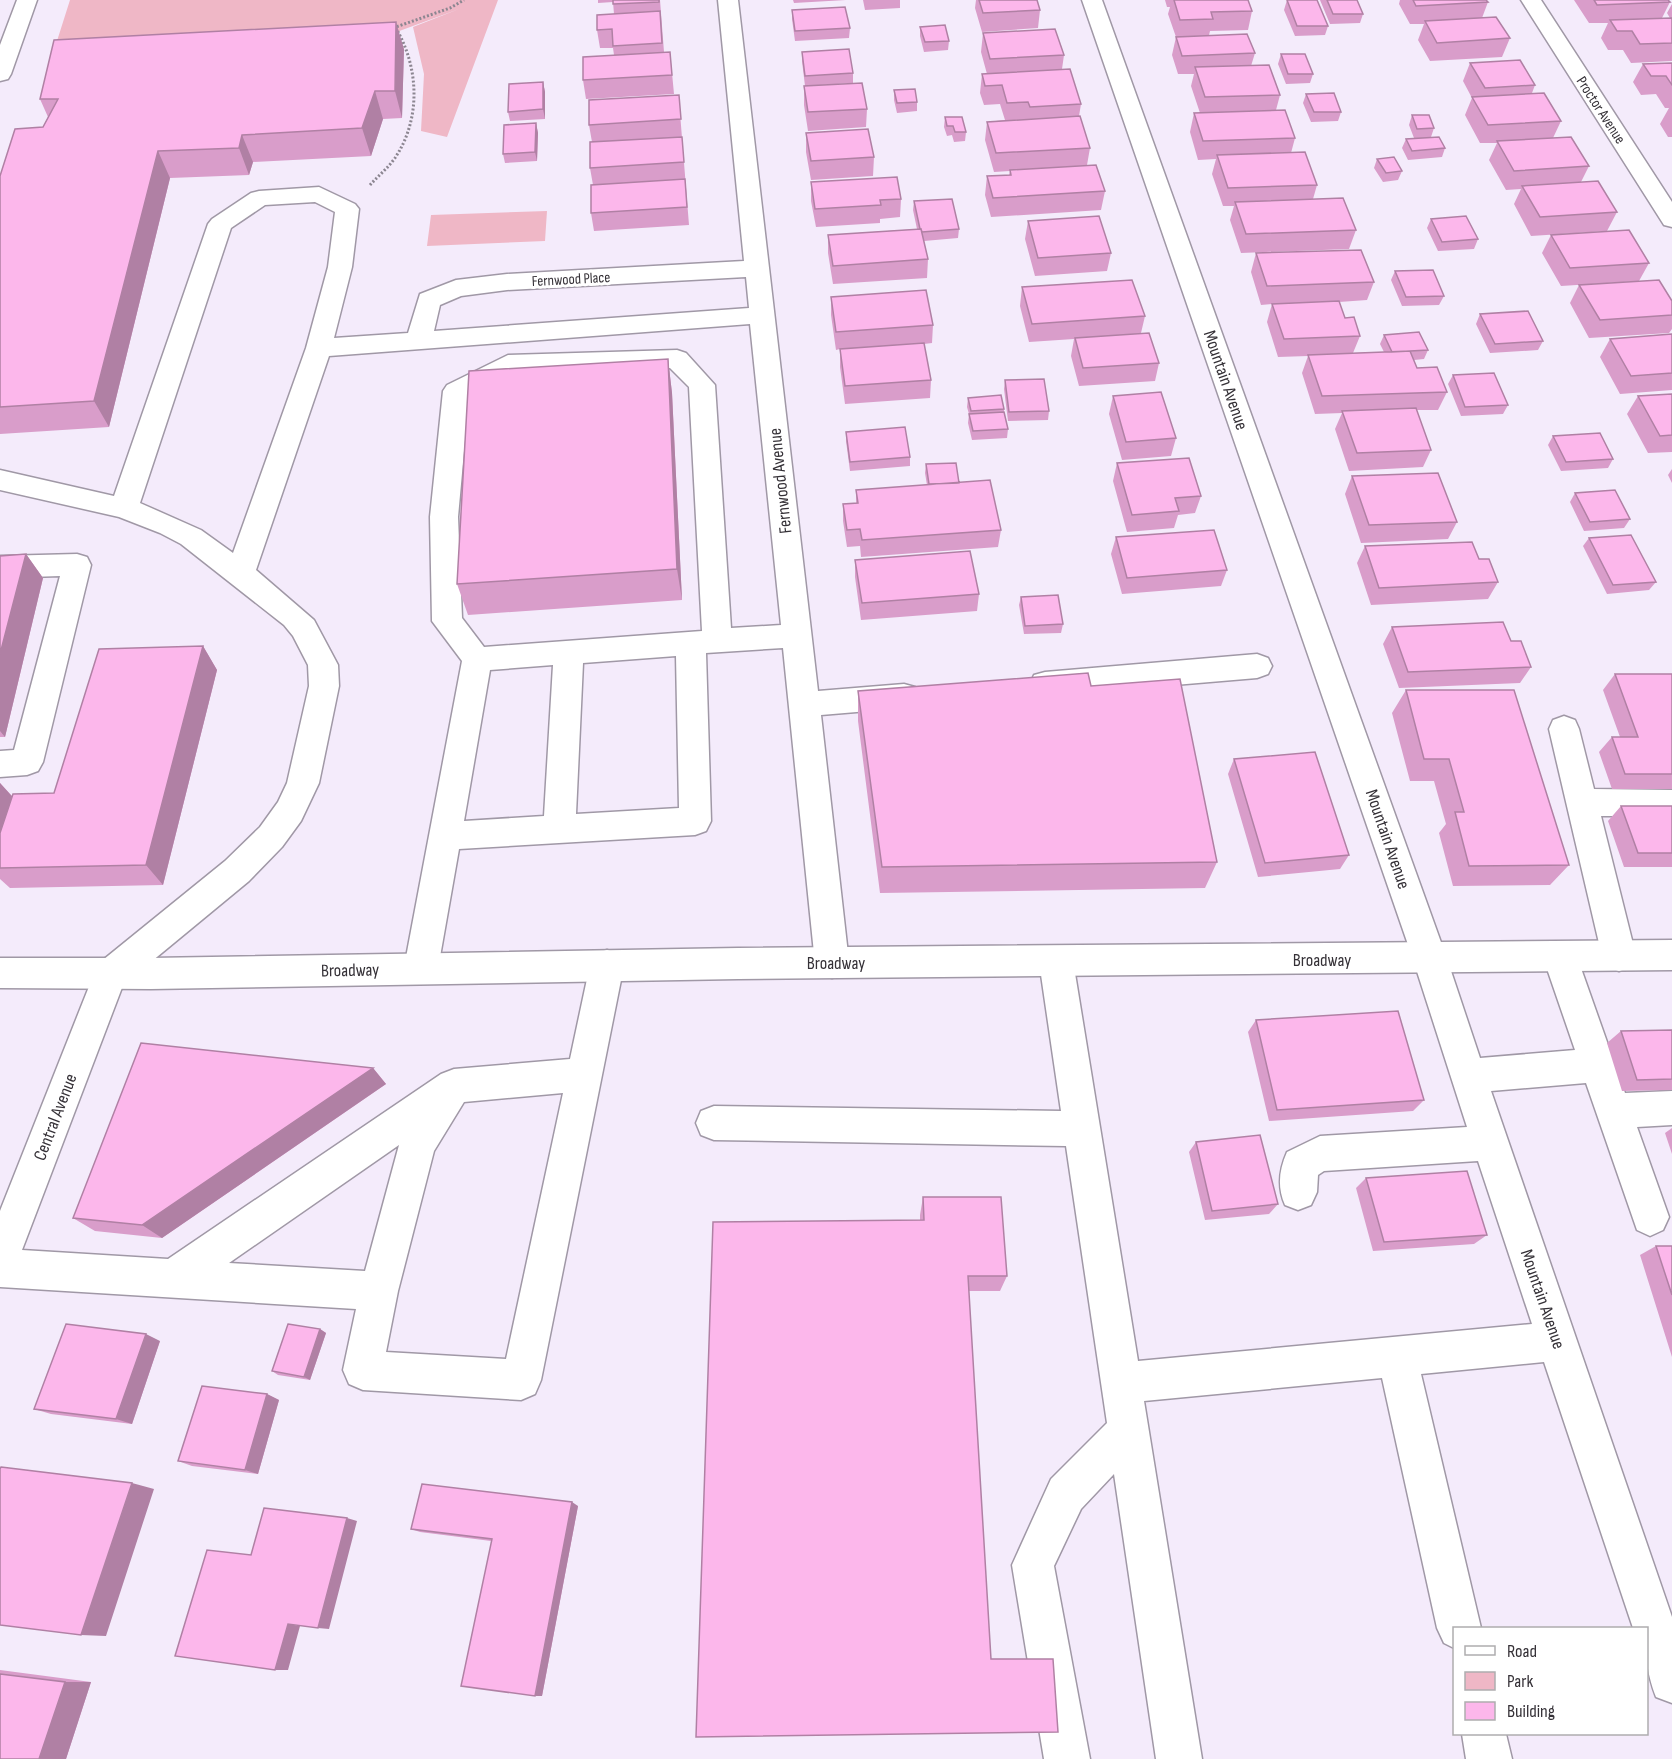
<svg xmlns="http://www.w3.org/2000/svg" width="1672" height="1759" viewBox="0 0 1672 1759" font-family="'Sofia Sans Condensed',sans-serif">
  <rect width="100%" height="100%" fill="#f4ebfb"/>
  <path fill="#efb7c6" d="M70,0H498L447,137L421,131L424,74L413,27L459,9L356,47L50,63Z
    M547,211L545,241L427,246L431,215Z"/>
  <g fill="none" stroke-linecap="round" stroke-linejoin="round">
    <defs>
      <path id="minor" d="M718,0H738L818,691L904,684L915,687L919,696L915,705L904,708L821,715L849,963L844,974L832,978L820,974L815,963L783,648L706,653L711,821L706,831L695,835L459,849L438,968L433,979L421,983L409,979L404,968L462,661L432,621L430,517L443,391L447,385L508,355L677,350L686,353L715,385L731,628L781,625L750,324L329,356L256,570L314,620L338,665L339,686L319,783L301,821L282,847L249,881L123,985L22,1250L168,1259L441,1074L454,1069L570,1059L590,965L595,954L607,950L619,954L624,965L541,1380L535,1394L521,1400L363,1390L349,1384L343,1370L356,1309L0,1287V1211L98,964L225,861L260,827L278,802L287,783L309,686L308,665L293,636L284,625L181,544L160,533L119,517L0,490V470L114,496L208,224L212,219L251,193L259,191L319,187L355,204L359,209L352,267L334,338L408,333L420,294L456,280L507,274L744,261ZM315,202L335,212L328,267L306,348L233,553L201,530L140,503L231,228L265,205ZM746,277L749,308L434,331L440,305L461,296L507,290ZM670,368L689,387L702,631L484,647L462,618L458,517L469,396L512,373ZM676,656L679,808L576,814L583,663ZM553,665L544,816L464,821L490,670ZM563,1093L506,1359L386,1352L398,1291L434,1151L464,1102ZM399,1145L365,1271L229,1263Z
        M1082,0H1102L1447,959L1480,1058L1575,1050L1543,957L1548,946L1560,942L1572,946L1577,957L1625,1093L1672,1091V1125L1637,1127L1669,1217L1663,1230L1650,1236L1637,1230L1586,1083L1491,1091L1672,1617V1703L1656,1697C1646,1671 1646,1655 1646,1628H1633L1544,1362L1421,1374L1481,1628H1454V1648L1444,1643L1437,1628L1382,1378L1144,1401L1202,1759H1156L1114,1474L1081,1509L1054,1566L1090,1759H1044L1012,1565L1051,1479L1107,1423L1066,1146L714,1140L701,1135L696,1123L701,1111L714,1106L1061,1111L1039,961L1044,950L1056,946L1068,950L1073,961L1138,1361L1532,1324L1478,1161L1324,1171L1318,1175L1317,1192L1311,1205L1298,1210L1285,1205C1277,1187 1279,1170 1287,1152L1320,1136L1467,1127L1413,959Z
        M1521,0H1541L1672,202V227L1664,225Z
        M77,554L87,557L91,565L43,762L38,771L27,775L0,777V751L14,750L60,576L0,578V556Z
        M1257,654L1268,658L1272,666L1268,674L1257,678L1045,696L1034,693L1030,684L1034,675L1045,672Z
        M1564,716L1575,720L1579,729L1594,789L1672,790V816H1601L1636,956L1631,967L1619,971L1607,967L1602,956L1549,729L1553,720Z
        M1462,1734H1506L1512,1759H1466Z"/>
      <path id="major" d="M17,0H37L11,74L8,79L0,81V45Z
        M1672,940V970L738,979L151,989L0,988V958H151L738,948Z"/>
    </defs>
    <use href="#minor" stroke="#a098a6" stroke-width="3"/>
    <use href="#major" stroke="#a098a6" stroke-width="3"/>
    <path stroke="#8c8691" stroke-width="3" stroke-dasharray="2 2" stroke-linecap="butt" d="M393,28L450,8L464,0
      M370,185C378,176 388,168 395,158C421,119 419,69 397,30"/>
    <use href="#minor" fill="#fff" fill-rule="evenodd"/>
    <use href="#major" fill="#fff" fill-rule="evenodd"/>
  </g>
  <path fill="#d99dca" d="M598,0H660L664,52H670L674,94L586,99L583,80L614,55L613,48H600L597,30L614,14L613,2L598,3Z
    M793,0H846L794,3Z
    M863,0H900V8L865,10Z
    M976,0H1037L1040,10L1038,28L982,32L975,8Z
    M1165,0H1248L1252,11L1248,30L1210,31L1209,35L1255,53L1251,66L1280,95L1276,110L1295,138L1291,153L1317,185L1313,199L1356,230L1349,249L1241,253L1230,220L1234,206H1223L1212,174L1216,159L1198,160L1190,132L1194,113H1200L1191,86L1194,74H1178L1172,55L1176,37L1168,14L1170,7H1167Z
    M1287,0L1328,26L1325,35L1295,36L1284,10Z
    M1320,0H1357L1363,14L1360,23L1330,24Z
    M1400,0H1486L1488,2L1482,18L1510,38L1502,57L1430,61L1418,40L1424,24H1410L1399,4Z
    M1574,0H1668L1670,2L1662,18H1670L1667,13L1672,4V61L1631,63L1623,50H1608L1601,38L1608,23H1589Z
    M792,10L850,28L849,38L795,41L792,19Z
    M920,27L949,41L948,50L924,52L920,36Z
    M983,33L1064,55L1062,69L1081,104L1079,116L1090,148L1087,165L1105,191L1101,210L991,217L985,195L987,176L1009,175L1010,171L994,172L985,140L987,122L1005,120L1000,104L984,105L980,93L982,74H987L981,52Z
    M404,49L402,118L383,119L371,156L253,162L249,175L170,178L109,427L0,434V176L43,127L48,117L40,99Z
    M802,52L853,73V83L805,86L802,61Z
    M1281,54L1313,74L1310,83L1286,84L1278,64Z
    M1470,63L1535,85L1532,93L1561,121L1553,138L1589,166L1581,182L1617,212L1607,231L1531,236L1514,204L1521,189L1506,190L1489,160L1497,143H1480L1465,115L1472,98L1463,81Z
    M1672,63V137H1668L1660,124L1669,108H1665L1656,94L1641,95L1633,82L1643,64Z
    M543,82L545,92V119L510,121L508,112Z
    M804,86L867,109L866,127L808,131L804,105Z
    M894,90L917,102V111L897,113L894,100Z
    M1306,94L1341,112L1338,121L1311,122L1303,103Z
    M680,113L689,225L594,231L591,213L593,185L590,168L592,142L589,125Z
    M1412,115L1434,128L1431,137L1445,148L1442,157L1408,160L1402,148L1406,139L1414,138L1409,125Z
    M945,117L966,132L965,141L954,142L952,135L947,136L944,127Z
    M536,123L538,133L537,161L505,163L503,154Z
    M806,133L874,157L873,176L811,180L806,152Z
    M1377,159L1402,171L1398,180L1383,182L1374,168Z
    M811,182L901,199L900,217L880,219V223L816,227L811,201Z
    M914,201L959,229L958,238L924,241L928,259L927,278L833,284L828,253V235L917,229L913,210Z
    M1431,219L1478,239L1474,249L1438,251L1427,228Z
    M1028,221L1111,253L1107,271L1035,276L1025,239Z
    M1551,235L1649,263L1639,281L1561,286L1542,253Z
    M1256,253L1374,282L1367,300L1339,302L1345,318L1360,336L1353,353L1384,352L1380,344L1384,335L1428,350L1424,359L1414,360L1417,368L1447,392L1438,410H1416L1431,450L1423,467L1349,471L1335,429L1342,413L1315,414L1302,373L1308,356L1278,357L1267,322L1272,304L1261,305L1251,272Z
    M1395,271L1444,296L1439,305L1402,306L1391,280Z
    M1579,285L1672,301V329L1669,333L1589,338L1570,303Z
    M1022,287L1145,316L1141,333L1159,363L1155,381L1079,386L1071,356L1074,339L1029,342L1020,306Z
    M831,297L933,325L932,343L924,344L931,380L930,398L845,404L840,367V349L836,350L831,315Z
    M1480,314L1543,341L1538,350L1490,353L1476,324Z
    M1672,334V390L1620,394L1600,357L1610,339Z
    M668,359L672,393L682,600L468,615L457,584Z
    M1453,375L1508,405L1503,414L1461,416L1448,384Z
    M1005,380L1049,411L1048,420L1008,421L1004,389Z
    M1672,394V452L1648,453L1627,414L1638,396Z
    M1113,396L1176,438L1171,456L1122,460L1109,414Z
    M968,398L1004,409V412L1008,429L1007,438L972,440L968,423L969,414L967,407Z
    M846,432L910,457V466L850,471L846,441Z
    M1553,436L1613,459L1608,468L1561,471L1548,445Z
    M1117,463L1201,496L1195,513L1178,515L1174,528L1127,532L1113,481Z
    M926,464L959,483L1001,530L998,547L861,557L860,546L847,547L843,521V504L856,503V490L927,485L925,473Z
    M1672,469V483L1668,475Z
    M1352,476L1457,522L1448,539L1361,543L1345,494Z
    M1575,493L1630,519L1624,528L1584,531L1570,502Z
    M1116,537L1227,570L1221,586L1122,594L1111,554Z
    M1589,538L1656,582L1649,590L1607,594L1583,546Z
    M1365,546L1479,559L1498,582L1488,599L1371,605L1357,563Z
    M26,554L43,578L5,737H0V556Z
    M855,560L979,594L977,611L861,620L855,577Z
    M1021,597L1063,624L1061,633L1024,634L1019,605Z
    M1392,627L1511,641L1531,667L1520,683L1399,688L1383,644Z
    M203,646L217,670L163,885L10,888L0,879V783L12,796L54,793Z
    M1615,674H1672V789H1612L1599,752L1612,737H1620L1603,690Z
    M1091,686L1217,862L1205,888L880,893L858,721V691Z
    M1406,690L1569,865L1550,885L1453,886L1439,833L1446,824L1434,781H1410L1392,713Z
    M1234,759L1349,855L1340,869L1258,877L1228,774Z
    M1621,806H1672V867H1624L1608,821Z
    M1256,1020L1424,1100L1413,1111L1269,1121L1248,1032Z
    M1672,1030V1090L1622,1091L1607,1043L1621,1031Z
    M373,1068L386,1084L162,1238L95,1231L73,1218Z
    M1672,1128V1154L1665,1133Z
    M1196,1142L1278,1204L1269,1214L1205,1220L1189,1152Z
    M1366,1178L1487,1235L1474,1244L1373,1251L1356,1188Z
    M923,1197L1007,1276L1000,1291H969L696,1737L920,1220V1215Z
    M1656,1246H1672V1357L1640,1255Z
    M320,1329L326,1333L310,1380L278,1375L272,1371Z
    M160,1341L132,1424L51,1414L34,1409Z
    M267,1394L279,1400L258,1474L192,1466L178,1461Z
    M578,1506L542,1696H535L491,1541L420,1532L411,1529Z
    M0,1670L91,1682L66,1759H0Z"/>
  <path fill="#b080a4" d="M396,22L404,49L402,118L395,91Z
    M543,82L545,92V119L543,109Z
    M375,91L383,119L371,156L362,128Z
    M536,123L538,133L537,161L535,152Z
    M242,135L253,162L249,175L239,148Z
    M158,151L170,178L109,427L94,401Z
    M668,359L672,393L682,600L677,569Z
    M26,554L43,578L5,737L0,731V654Z
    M203,646L217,670L163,885L146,865Z
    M0,783L18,803L0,858Z
    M373,1068L386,1084L162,1238L142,1225Z
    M320,1329L326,1333L310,1380L304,1377Z
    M146,1334L160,1341L132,1424L116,1419Z
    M267,1394L279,1400L258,1474L245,1470Z
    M132,1483L154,1489L106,1636L81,1635Z
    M572,1502L578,1506L542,1696H535Z
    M347,1518L357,1521L329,1629L318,1628Z
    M288,1624L300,1626L288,1670H275Z
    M65,1682H91L66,1759H39Z"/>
  <path fill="#fcb7eb" stroke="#b080a4" stroke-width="1.5" d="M613,0H659V2L613,4Z
    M979,0H1037L1040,10L983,13Z
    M1174,0H1248L1252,11L1211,12L1213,19L1180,20Z
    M1287,0H1317L1328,26H1297Z
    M1327,0H1357L1363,14H1333Z
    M1413,0H1486L1488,2L1416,6Z
    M1594,0H1668L1670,2L1597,5Z
    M845,7L850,28L795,31L792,10Z
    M660,11L662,43L613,46L612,29L597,30V15Z
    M1496,17L1510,38L1437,43L1425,21Z
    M1672,18V43L1640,44L1632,31H1617L1610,20Z
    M396,22L395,91H375L362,128L242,135L239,148L158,151L94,401L0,407V176L15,129L43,127L58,99H40L54,40Z
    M945,25L949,41L925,42L920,27Z
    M1055,29L1064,55L990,59L983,33Z
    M1247,34L1255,53L1182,56L1176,37Z
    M849,49L853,73L805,76L802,52Z
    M670,52L672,75L583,80V57Z
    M1281,54H1305L1313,74H1288Z
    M1520,60L1535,85L1485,88L1470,63Z
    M1672,63V85L1666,76H1651L1643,64Z
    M1269,65L1280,95L1205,97L1195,67Z
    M1070,69L1081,104L1030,107L1028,102L1007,103L1002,85L985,86L982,74Z
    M543,82V109L508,112L509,84Z
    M862,83L867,109L808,112L804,86Z
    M915,89L917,102L897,103L894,90Z
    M1334,93L1341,112H1314L1306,94Z
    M1544,93L1561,121L1488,125L1472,97Z
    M679,95L681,119L589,125V100Z
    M1285,110L1295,138L1203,141L1194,113Z
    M1412,115H1429L1434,128L1417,129Z
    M1080,116L1090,148L996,153L987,122Z
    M945,117H962L966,132H955L953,126H947Z
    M536,123L535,152L503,154L504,125Z
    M868,129L874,157L811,161L806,133Z
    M682,137L684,162L590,168V142Z
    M1439,137L1445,148L1412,151L1406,139Z
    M1571,137L1589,166L1514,171L1497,141Z
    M1305,152L1317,185L1228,188L1217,155Z
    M1394,157L1402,171L1386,173L1377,159Z
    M1096,165L1105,191L993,198L987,176L1011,175L1010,170Z
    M897,177L901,199L880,200L881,205L815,209L811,182Z
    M685,179L687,207L591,213V185Z
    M1598,181L1617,212L1540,217L1522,186Z
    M1343,198L1356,230L1246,234L1235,202Z
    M952,199L959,229L922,232L921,229H920L914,201Z
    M1099,216L1111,253L1038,258L1028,221Z
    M1466,216L1478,239L1442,242L1431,219Z
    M921,229L928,259L833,266L828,235Z
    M1629,230L1649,263L1570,268L1551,235Z
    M1361,250L1374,282L1267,286L1256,253Z
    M1433,270L1444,296L1406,297L1395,271Z
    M1132,280L1145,316L1032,324L1022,287Z
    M1659,280L1672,301V315L1600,320L1579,285Z
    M926,290L933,325L836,332L831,297Z
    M1339,301L1345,318L1354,317L1360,336L1284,339L1272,304Z
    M1528,311L1543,341L1495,344L1480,314Z
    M1419,332L1428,350L1392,352L1384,335Z
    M1149,333L1159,363L1083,368L1075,338Z
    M1672,334V373L1631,376L1610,339Z
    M924,343L931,380L845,386L840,349Z
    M1410,351L1417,368L1437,367L1447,392L1322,396L1308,355Z
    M668,359L677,569L457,584L469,371Z
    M1494,373L1508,405L1465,407L1453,375Z
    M1044,379L1049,411L1009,412L1005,380Z
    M1161,392L1176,438L1126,442L1113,396Z
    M1672,394V435L1660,436L1638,396Z
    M1001,395L1004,409L971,411L968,398Z
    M1416,408L1431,450L1357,453L1342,411Z
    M1004,412L1008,429L973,431L969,414Z
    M905,427L910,457L850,462L846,432Z
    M1600,433L1613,459L1566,462L1553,436Z
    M1189,458L1201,496L1175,498L1179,511L1132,515L1117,463Z
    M956,463L959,483L929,484L926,464Z
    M1438,473L1457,522L1369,525L1352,476Z
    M990,480L1001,530L862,540L860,529L847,530L843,504L858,503L856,490Z
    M1615,490L1630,519L1590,522L1575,493Z
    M1214,530L1227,570L1127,578L1116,537Z
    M1631,535L1656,582L1613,585L1589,538Z
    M1472,542L1479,559H1489L1498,582L1379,588L1365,546Z
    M970,551L979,594L862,603L855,560Z
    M26,554L0,654V556Z
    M1058,595L1063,624L1025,626L1021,597Z
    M1503,622L1511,641H1521L1531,667L1408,672L1392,627Z
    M203,646L146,865L0,868V833L13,794L54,793L99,649Z
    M1088,673L1091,686L1180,679L1217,862L882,867L858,691Z
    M1615,674H1672V774H1625L1612,737H1638Z
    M1406,690H1514L1569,865L1469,866L1455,812H1464L1449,759H1424Z
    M1315,752L1349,855L1265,863L1234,759Z
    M1621,806H1672V853H1638Z
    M1398,1011L1424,1100L1277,1110L1256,1020Z
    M1672,1030V1079L1637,1080L1621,1031Z
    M141,1043L373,1068L142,1225L73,1218Z
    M1260,1135L1278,1204L1212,1211L1196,1142Z
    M1467,1171L1487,1235L1384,1242L1366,1178Z
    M923,1197H1001L1007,1276H968L991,1659H1053L1058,1732L696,1737L713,1222L924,1220Z
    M1656,1246H1672V1295Z
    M66,1324L146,1334L116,1419L34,1409Z
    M288,1324L320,1329L304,1377L272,1371Z
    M202,1386L267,1394L245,1470L178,1461Z
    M1,1467L132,1483L81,1635L0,1625V1469Z
    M422,1484L572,1502L535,1696L461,1686L492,1539L411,1529Z
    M264,1508L347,1518L318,1628L288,1624L275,1670L175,1656L207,1550L251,1555Z
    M0,1674L65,1682L39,1759H0Z"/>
  <g text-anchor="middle" stroke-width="6" stroke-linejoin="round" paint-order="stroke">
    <g font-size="15" fill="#353137" stroke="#fff">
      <text transform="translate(1601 110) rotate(57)" y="5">Proctor Avenue</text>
      <text transform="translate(571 279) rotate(-3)" y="5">Fernwood Place</text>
    </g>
    <g font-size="18" fill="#353137" stroke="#fff">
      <text transform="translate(1226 380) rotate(71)" y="6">Mountain Avenue</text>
      <text transform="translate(780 481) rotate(-96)" y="6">Fernwood Avenue</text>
      <text transform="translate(1388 839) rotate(71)" y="6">Mountain Avenue</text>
      <text x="1322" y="966">Broadway</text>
      <text x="836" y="969">Broadway</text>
      <text transform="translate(350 970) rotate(-1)" y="6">Broadway</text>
      <text transform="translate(55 1117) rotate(-69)" y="6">Central Avenue</text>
      <text transform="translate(1543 1299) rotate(71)" y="6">Mountain Avenue</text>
    </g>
  </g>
  <rect x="1453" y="1627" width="195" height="108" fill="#ffffff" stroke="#aeadaf" stroke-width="1.5"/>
  <rect x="1465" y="1646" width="30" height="9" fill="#ffffff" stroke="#aeadaf" stroke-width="1.5"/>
  <text x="1507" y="1657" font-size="18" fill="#353137">Road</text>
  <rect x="1465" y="1672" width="30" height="18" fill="#efb7c6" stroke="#aeadaf" stroke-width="1.5"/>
  <text x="1507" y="1687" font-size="18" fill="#353137">Park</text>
  <rect x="1465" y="1702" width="30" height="18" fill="#fcb7eb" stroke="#aeadaf" stroke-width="1.5"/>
  <text x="1507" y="1717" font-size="18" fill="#353137">Building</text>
</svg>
